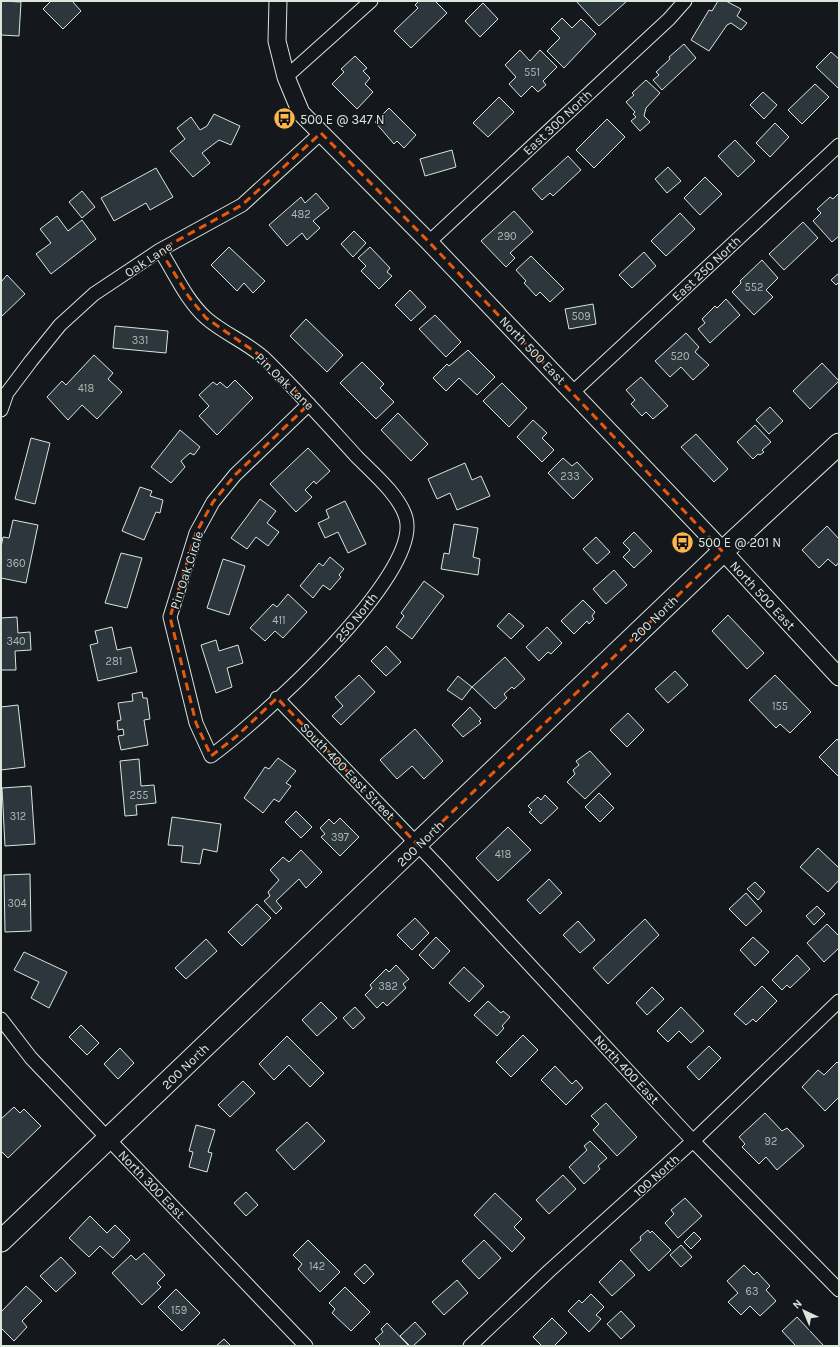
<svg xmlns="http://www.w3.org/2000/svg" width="840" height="1347" viewBox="0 0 840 1347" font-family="Karla,sans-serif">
  <rect width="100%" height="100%" fill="#14181c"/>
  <path fill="#2c363c" stroke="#d8e6dc" d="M1,1L21,2L19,36L1,35Z
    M51,1H72L81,11L63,29L43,9Z
    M419,1H435L447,13L411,48L394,31L418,8L415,5Z
    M576,1H627L599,26Z
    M718,1H726L741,9L737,16L747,23L741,30L731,23L727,25L709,51L691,40L709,10L712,11Z
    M483,3L498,19L480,37L465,21Z
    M562,18L572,28L581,19L596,34L564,68L547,51L560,38L551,29Z
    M684,44L696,58L662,90L653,80L659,75L656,72L670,59L669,57Z
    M520,50L530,61L540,50L557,67L543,81L546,85L538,92L532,86L521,97L509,84L516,77L505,65Z
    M831,52L839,59V89L816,67Z
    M355,56L367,68L363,71L370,78L365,84L373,92L357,109L332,84L344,72L341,69Z
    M646,80L660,93L646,108L644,116L650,122L640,131L631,121L636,117L633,114L635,112L626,102L634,95L632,93Z
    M815,84L829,97L802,124L788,110Z
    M763,92L777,105L764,119L750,105Z
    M499,97L514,112L488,137L473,123Z
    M389,108L416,135L404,148L397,141L394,144L375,122Z
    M214,114L240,126L231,145L219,140L202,153L210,163L193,177L170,151L185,139L177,128L191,117L200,130L207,126Z
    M607,119L625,137L594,168L576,150Z
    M775,123L789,137L770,157L756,143Z
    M735,140L755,161L738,177L718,156Z
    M452,150L456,167L425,176L420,159Z
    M568,156L581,170L553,196L550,193L542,200L532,189Z
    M668,167L681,181L667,193L655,179Z
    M156,168L173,197L150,210L146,203L114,221L101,198Z
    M705,177L722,194L700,215L684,198Z
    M82,191L95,207L82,218L69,202Z
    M316,193L329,208L313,221L320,228L307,240L302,233L287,246L269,225L301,197L305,203Z
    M839,193V236L832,242L813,221L821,213L817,209L830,197L833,199Z
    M514,211L533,232L510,253L515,258L506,267L481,241Z
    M680,213L695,229L666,256L651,241Z
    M57,216L68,231L82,220L96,239L51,274L36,254L51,243L40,229Z
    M803,222L818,238L784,270L769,254Z
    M354,231L366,243L353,257L341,244Z
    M229,247L265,281L253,293L244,283L237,291L211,265Z
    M370,247L390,268L387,272L392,276L379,289L361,271L366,266L358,258Z
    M644,252L656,266L632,288L619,275Z
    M531,256L564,289L550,302L540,292L536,296L524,283L526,281L516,270Z
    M762,260L778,278L766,290L773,297L754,315L732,292L741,283L740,281Z
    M839,273V282L836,285L831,280Z
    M7,275L25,294L1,317V282Z
    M410,290L426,307L411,321L395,305Z
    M726,299L740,315L710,343L698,329L705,323L702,319L715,306L717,308Z
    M593,304L596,324L569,329L565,309Z
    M435,315L461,342L446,357L419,329Z
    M306,319L343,355L327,372L290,336Z
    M115,326L168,331L166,353L113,348Z
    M686,333L699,347L695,352L709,365L693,380L681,367L670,377L655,361Z
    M468,350L495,377L477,395L459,378L446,391L433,378L447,364L449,366Z
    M94,355L113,373L108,379L122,392L97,419L82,405L68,420L47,397L62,381L66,385Z
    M362,362L384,384L380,388L394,402L376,419L340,383Z
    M822,363L839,381L810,409L793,391Z
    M641,377L668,406L653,419L646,412L642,416L631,404L635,400L626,390Z
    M235,380L253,398L217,435L199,416L209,406L199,395L213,382L217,385L220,382L227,388Z
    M502,383L527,408L509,427L483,401Z
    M770,407L783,421L769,434L756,420Z
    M398,413L428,444L411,461L381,430Z
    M533,420L547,433L542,438L554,450L542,462L517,437Z
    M755,425L771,442L762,450L764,452L760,455L758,454L753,459L737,442Z
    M180,430L200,447L194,455L190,453L181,461L185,467L171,483L151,467Z
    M696,434L728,469L714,482L681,447Z
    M31,438L50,443L35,504L15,499Z
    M308,448L330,471L316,484L314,481L305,490L312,497L296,512L270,484Z
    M563,458L572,466L577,462L593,479L573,499L548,473Z
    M465,463L472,480L481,476L490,496L457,510L450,493L437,499L428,479Z
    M140,487L152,491L150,496L163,500L160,513L156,512L144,540L122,531Z
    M260,499L276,511L267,523L279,532L268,546L256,537L247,549L231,538Z
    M345,501L366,544L348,553L338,532L325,538L318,523L329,518L326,510Z
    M13,520L38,525L26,583L1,578V547L3,537L9,538Z
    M454,524L478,528L473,557L480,559L478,575L441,569L444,553L449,554Z
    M827,526L839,539V562L836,566L828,559L819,568L802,550Z
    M634,532L652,551L634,568L623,557L630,550L623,543Z
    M596,537L610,552L597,564L583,549Z
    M121,553L142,558L127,608L105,603Z
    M330,557L344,569L339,575L341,577L330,590L323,585L313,598L300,586L319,563L323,566Z
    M223,559L245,566L229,615L207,608Z
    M614,570L627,585L606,604L593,589Z
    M424,581L444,596L412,639L396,627L404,616L401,613Z
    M288,594L307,612L283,638L275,631L265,641L250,628L273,604L277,607Z
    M583,600L595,612L592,616L594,619L589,624L587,621L574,634L561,621Z
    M509,613L524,626L511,639L497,626Z
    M728,615L764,653L747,669L712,631Z
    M17,617L18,633L30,632L31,650L15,651L16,670H1V618Z
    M112,627L117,650L131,647L137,672L98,681L90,645L98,643L95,631Z
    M547,627L562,643L551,654L548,652L539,661L526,647Z
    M216,640L219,651L238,645L243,663L227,668L232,687L216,693L201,645Z
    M386,646L401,662L386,676L371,661Z
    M505,657L525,679L514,689L512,687L504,694L507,698L495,709L472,687Z
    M675,671L688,685L668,703L655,689Z
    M359,675L375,692L341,725L332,716L343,706L335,697Z
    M775,675L811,712L790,733L780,724L776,728L749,700Z
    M458,676L472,687L462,700L447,690Z
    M142,692L143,698H147L150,719L144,720L148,745L121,750L118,736L124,735L123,729L118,730L117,721L121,720L118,703L133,701L132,694Z
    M18,705L25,767L1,770V707Z
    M470,707L481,719L479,721L481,723L463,737L452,725Z
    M628,713L644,730L627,747L610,730Z
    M415,729L443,761L424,779L412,766L397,779L380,760Z
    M837,739L839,742V777L819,757Z
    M590,751L611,774L585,799L567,782L575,774L573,770L579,765L576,761Z
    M278,758L296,771L286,783L291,786L279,802L274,799L263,813L244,798L265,767L269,769Z
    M139,759L141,786L154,785L156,803L136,805L137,815L125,816L120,761Z
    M31,786L35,844L5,846L2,788Z
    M599,793L614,808L600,822L585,807Z
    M545,795L558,808L541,824L529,812L532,810L528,806L538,797L541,800Z
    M296,811L312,827L301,838L285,822Z
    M172,817L221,824L217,852L203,849L200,864L181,862L183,846L168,845Z
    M340,818L359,837L340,856L321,837L325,834L320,828L329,819L334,824Z
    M508,827L531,850L498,881L476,858Z
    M818,848L839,868V880L828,892L800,867Z
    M301,850L322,872L306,888L299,879L276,901L282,908L276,914L264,901L270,896L268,892L279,880L270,870L283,857L289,862Z
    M30,874L31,931L5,932L4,875Z
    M549,879L562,893L540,914L527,900Z
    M755,882L765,892L758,900L747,889Z
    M746,893L762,911L746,926L729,909Z
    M257,904L271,918L242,946L228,932Z
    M817,906L825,914L814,925L806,916Z
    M415,918L429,933L412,950L397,935Z
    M645,919L659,935L608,984L593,968Z
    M578,921L595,940L580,953L563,935Z
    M827,924L839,936V948L824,962L807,943Z
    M436,937L450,951L433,969L419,955Z
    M753,937L769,952L755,966L740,950Z
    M206,939L217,951L186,979L175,968Z
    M24,952L67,972L49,1008L31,998L39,982L14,970Z
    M797,955L810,969L790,988L787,985L782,990L772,980Z
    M396,965L409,979L403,984L406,988L387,1006L383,1002L377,1008L365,995L372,988L370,985L386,969L389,972Z
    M464,967L484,986L469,1002L449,983Z
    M762,986L777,1001L756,1022L753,1019L746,1025L734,1014Z
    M652,987L664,999L647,1015L636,1003Z
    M488,1001L501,1013L503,1011L510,1017L502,1026L504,1028L497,1036L474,1015Z
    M321,1002L337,1018L317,1036L302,1020Z
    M355,1007L365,1018L353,1029L343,1018Z
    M681,1007L704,1031L691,1043L679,1031L668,1042L657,1031Z
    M81,1025L99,1043L87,1055L69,1037Z
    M523,1035L538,1050L511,1077L496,1062Z
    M287,1036L324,1073L310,1087L289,1065L274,1080L259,1064Z
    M709,1046L721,1058L699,1080L687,1067Z
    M120,1048L134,1063L118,1079L104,1064Z
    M837,1062L839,1064V1097L825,1111L802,1087L818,1070L824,1075Z
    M555,1066L572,1084L576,1080L583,1088L566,1105L541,1080Z
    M243,1081L255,1093L230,1117L218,1105Z
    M606,1103L637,1137L617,1156L593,1130L599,1124L591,1116Z
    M14,1107L20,1113L24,1109L41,1126L8,1158L1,1151V1119Z
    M765,1113L782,1131L787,1128L804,1146L777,1170L766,1157L759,1164L742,1147L745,1144L739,1137Z
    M307,1122L325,1141L294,1170L276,1150Z
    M196,1125L215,1130L208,1152L212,1153L207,1172L189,1167L193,1152L189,1151Z
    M590,1141L607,1158L598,1166L600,1169L584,1184L569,1167L587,1150L584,1146Z
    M563,1175L576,1189L549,1214L536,1200Z
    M246,1192L258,1205L246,1216L234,1203Z
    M495,1193L522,1219L514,1227L525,1238L512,1252L474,1215Z
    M685,1198L702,1216L678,1238L665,1223L674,1214L671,1210Z
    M90,1216L107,1233L115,1225L130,1240L113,1258L100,1246L89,1257L69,1238Z
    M648,1230L650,1233L652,1231L671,1250L649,1271L630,1250L641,1240L640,1237Z
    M694,1232L701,1239L691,1249L684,1242Z
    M308,1240L340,1272L320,1292L298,1269L302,1264L293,1255Z
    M484,1240L501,1258L479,1279L462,1261Z
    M681,1245L692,1257L681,1267L670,1255Z
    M144,1253L165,1275L157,1283L161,1287L142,1305L112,1273L131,1255L136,1260Z
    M61,1257L76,1273L56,1292L40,1276Z
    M621,1260L635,1275L612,1296L599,1282Z
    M365,1264L374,1274L364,1284L354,1274Z
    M744,1265L754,1275L757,1272L770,1286L766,1290L776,1301L760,1316L750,1306L741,1315L728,1302L738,1293L727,1281Z
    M457,1280L468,1293L444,1315L432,1302Z
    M26,1286L42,1301L22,1321L27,1327L14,1341L1,1328V1312Z
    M345,1287L370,1312L351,1331L332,1313L335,1309L329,1303Z
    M176,1289L200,1313L182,1331L158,1307Z
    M591,1294L604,1307L596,1315L601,1319L589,1332L568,1311L579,1300L582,1303Z
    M621,1311L635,1326L621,1339L607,1324Z
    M797,1317L824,1346H796L782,1331Z
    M552,1318L567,1333L554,1346H542L533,1337Z
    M415,1322L426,1334L413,1346H410L400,1336Z
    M387,1323L409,1346H378L380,1344L375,1339L383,1332L381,1329Z
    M224,1339L231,1346H216Z"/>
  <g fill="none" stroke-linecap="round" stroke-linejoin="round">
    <defs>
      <path id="minor" d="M286,77L371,1
        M429,242L669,19L685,1
        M160,250C174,272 186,300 206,318C223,333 246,342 263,357C296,389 326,423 357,457C373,473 400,496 406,518C422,576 256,723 211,756L196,723L170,617L196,533L213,502L235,475L309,404
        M573,392L839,145
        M1,410L7,393L31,361L60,325L94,294L160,250L242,205L321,133
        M277,698L437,865L693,1141L839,1290
        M1,1019L31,1058L306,1346
        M470,1346L549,1271L693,1141L839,1001"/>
      <path id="tertiary" d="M278,1L277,41L286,77L301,113L429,242L709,536L839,677"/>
      <path id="primary" d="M1,1241L735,540L839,444"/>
    </defs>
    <use href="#minor" stroke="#d8e6dc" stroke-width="15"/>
    <use href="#tertiary" stroke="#d8e6dc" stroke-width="19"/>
    <use href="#primary" stroke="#d8e6dc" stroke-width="23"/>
    <use href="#minor" stroke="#14181c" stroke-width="13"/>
    <use href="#tertiary" stroke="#14181c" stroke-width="17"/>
    <use href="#primary" stroke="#14181c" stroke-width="21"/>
  </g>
  <path fill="none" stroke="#e8590c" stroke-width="3" stroke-dasharray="8 5" stroke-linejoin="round" d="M321,133L429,242L723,552L418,845L277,698L237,736L211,756L196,723L170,617L196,533L213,502L235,475L309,404L261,356L206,318L189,297L160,250L242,205Z"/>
  <defs>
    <symbol id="bus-disc" viewBox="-11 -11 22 22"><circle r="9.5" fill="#ffb74d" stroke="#14181c"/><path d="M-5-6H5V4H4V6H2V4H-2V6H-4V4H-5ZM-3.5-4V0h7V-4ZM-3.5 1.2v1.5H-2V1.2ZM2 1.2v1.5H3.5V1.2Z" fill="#111"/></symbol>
  </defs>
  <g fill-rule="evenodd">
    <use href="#bus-disc" x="272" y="106" width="25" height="25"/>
    <use href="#bus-disc" x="670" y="530" width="25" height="25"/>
  </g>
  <g text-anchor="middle" stroke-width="3" stroke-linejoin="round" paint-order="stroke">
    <g font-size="11" fill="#adbab4">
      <text x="532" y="76">551</text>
      <text x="301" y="218">482</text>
      <text x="507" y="240">290</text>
      <text x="754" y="291">552</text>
      <text x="581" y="320">509</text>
      <text x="140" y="344">331</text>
      <text x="680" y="360">520</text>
      <text x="86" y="392">418</text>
      <text x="570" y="480">233</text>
      <text x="16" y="567">360</text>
      <text x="279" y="624">411</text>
      <text x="16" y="645">340</text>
      <text x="114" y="665">281</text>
      <text x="780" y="710">155</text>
      <text x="139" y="799">255</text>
      <text x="18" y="820">312</text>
      <text x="340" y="841">397</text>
      <text x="503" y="858">418</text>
      <text x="17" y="907">304</text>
      <text x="388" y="990">382</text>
      <text x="771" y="1145">92</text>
      <text x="317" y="1270">142</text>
      <text x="752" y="1295">63</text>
      <text x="179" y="1314">159</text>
    </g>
    <g font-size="13" fill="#d8e6dc" stroke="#14181c" text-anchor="start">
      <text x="300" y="124">500 E @ 347 N</text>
      <text x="698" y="547">500 E @ 201 N</text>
    </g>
    <g font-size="13" fill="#d8e6dc" stroke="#14181c">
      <text transform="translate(557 122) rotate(-43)" y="5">East 300 North</text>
      <text transform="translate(148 259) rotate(-33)" y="5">Oak Lane</text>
      <text transform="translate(706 268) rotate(-43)" y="5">East 250 North</text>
      <text transform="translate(533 350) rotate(46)" y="5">North 500 East</text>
      <text transform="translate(285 381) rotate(44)" y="5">Pin Oak Lane</text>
      <text transform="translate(186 570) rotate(-72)" y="5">Pin Oak Circle</text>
      <text transform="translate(763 595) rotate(47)" y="5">North 500 East</text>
      <text transform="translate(356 617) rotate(-51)" y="5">250 North</text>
      <text transform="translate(654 618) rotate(-44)" y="5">200 North</text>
      <text transform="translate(348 771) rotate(46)" y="5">South 400 East Street</text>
      <text transform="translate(420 843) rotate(-44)" y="5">200 North</text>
      <text transform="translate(185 1066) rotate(-44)" y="5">200 North</text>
      <text transform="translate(627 1069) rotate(47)" y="5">North 400 East</text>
      <text transform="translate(656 1175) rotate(-42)" y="5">100 North</text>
      <text transform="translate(152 1184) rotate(46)" y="5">North 300 East</text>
    </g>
  </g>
  <rect width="840" height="1347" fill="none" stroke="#d8e6dc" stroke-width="4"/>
  <g transform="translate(804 1311) rotate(316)" stroke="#14181c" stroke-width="3" paint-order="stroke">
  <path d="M0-3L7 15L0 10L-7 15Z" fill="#d8e6dc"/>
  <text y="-6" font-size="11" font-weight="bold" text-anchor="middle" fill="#d8e6dc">N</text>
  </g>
</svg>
